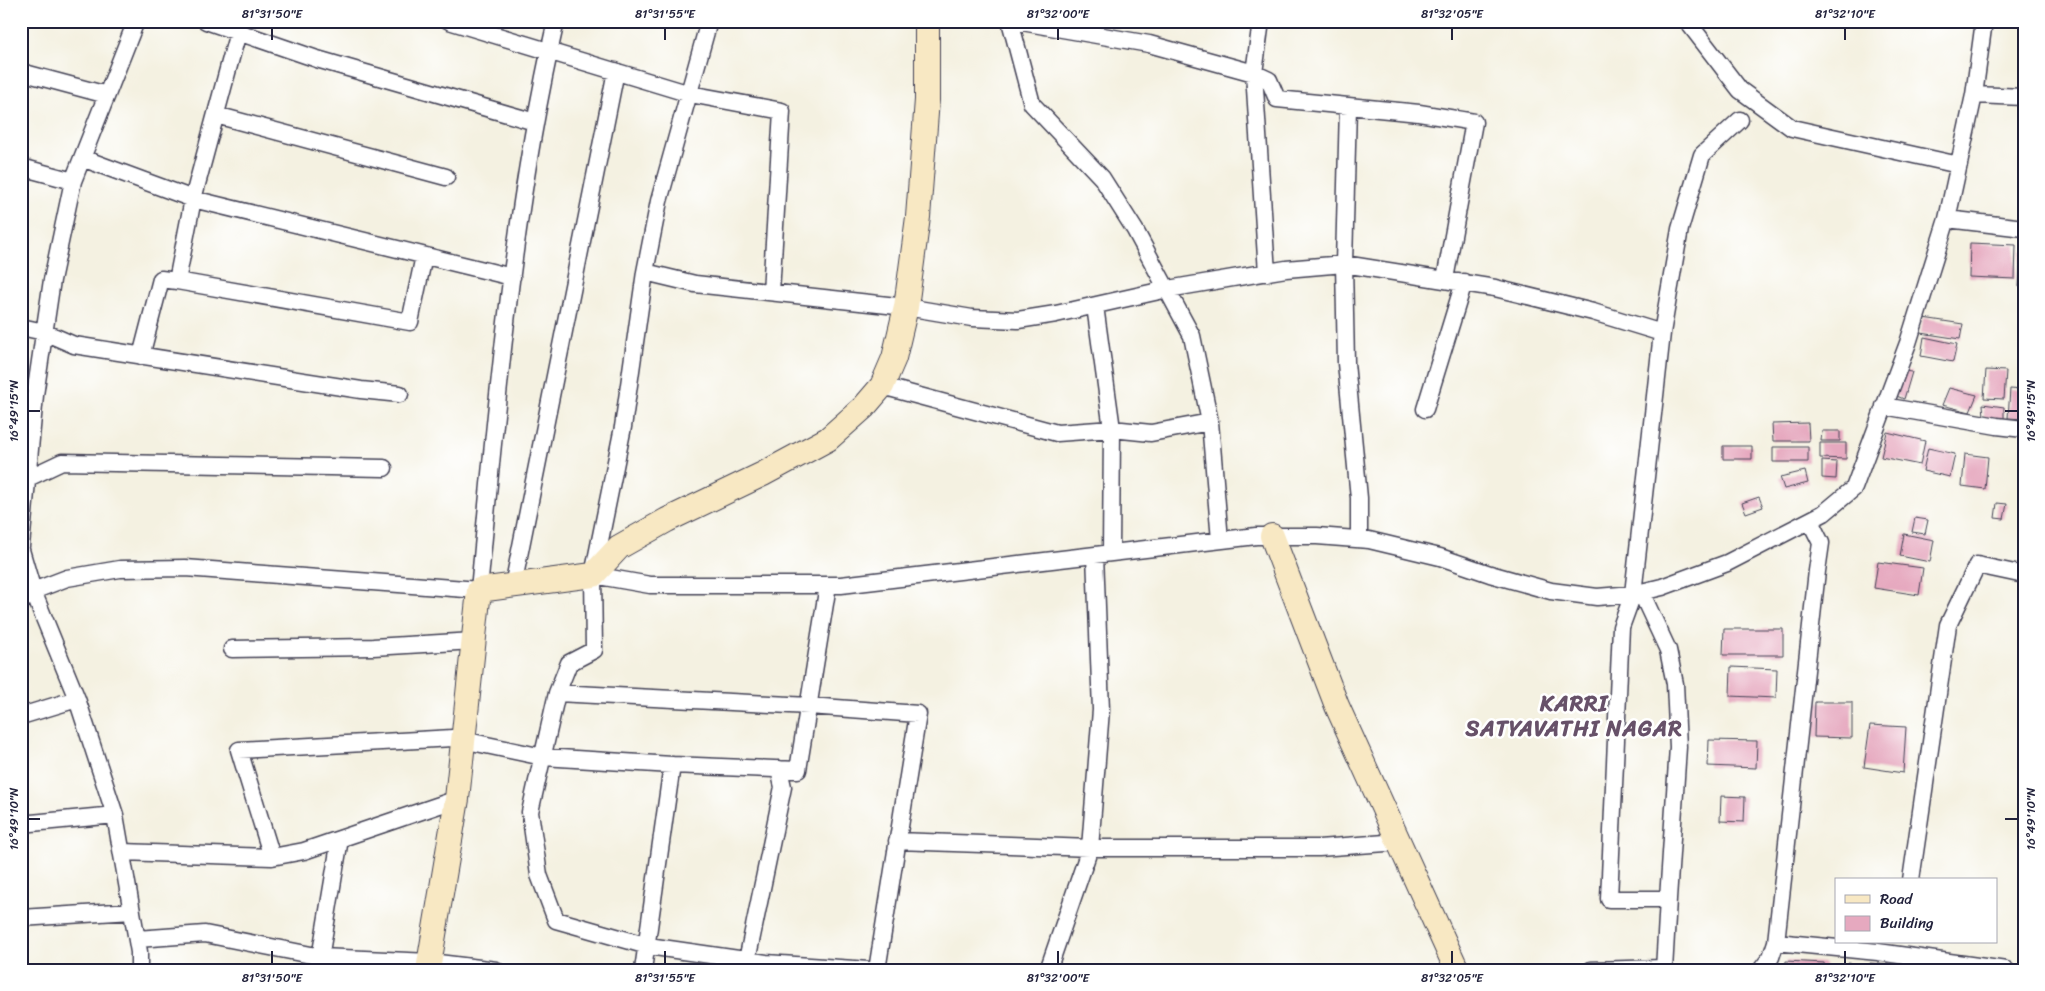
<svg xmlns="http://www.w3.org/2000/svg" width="2045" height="991" viewBox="0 0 2045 991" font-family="Sriracha,sans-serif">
  <rect width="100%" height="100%" fill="#fff"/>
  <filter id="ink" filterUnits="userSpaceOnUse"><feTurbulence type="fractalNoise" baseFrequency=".02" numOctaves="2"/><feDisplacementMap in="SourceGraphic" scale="10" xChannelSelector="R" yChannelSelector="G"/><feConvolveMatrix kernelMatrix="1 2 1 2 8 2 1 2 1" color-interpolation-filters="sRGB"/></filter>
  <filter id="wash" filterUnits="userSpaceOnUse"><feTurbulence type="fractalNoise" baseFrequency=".0096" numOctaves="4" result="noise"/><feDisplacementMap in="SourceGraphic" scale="20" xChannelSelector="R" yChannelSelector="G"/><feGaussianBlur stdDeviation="1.12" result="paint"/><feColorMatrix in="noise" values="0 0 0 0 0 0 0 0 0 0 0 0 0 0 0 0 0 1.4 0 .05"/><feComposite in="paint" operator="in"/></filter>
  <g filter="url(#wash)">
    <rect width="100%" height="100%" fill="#f4f1e1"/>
    <g id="blocks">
      <path fill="#e6a9bf" d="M1970,243L2016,245L2015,279L1969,277Z
        M2021,251H2024V286H2019Z
        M1923,318L1963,324L1960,339L1921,333Z
        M1924,337L1957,344L1953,362L1921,356Z
        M1986,370L2006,371L2004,399L1984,398Z
        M1902,371L1912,372L1904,399L1894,395Z
        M1949,388L1977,395L1970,412L1942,405Z
        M2010,389L2024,390V419L2008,418Z
        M1983,404L2004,407V421L1984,417Z
        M1808,423L1809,441H1773L1772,424Z
        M1822,431H1840V441H1821Z
        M1887,432L1925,441L1920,465L1881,457Z
        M1820,443H1846V459L1820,458Z
        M1723,446H1752V459H1723Z
        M1773,447H1808V462H1773Z
        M1928,448L1955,454L1950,477L1923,471Z
        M1965,454L1988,457L1985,489L1962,486Z
        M1822,461L1837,462L1836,479L1822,478Z
        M1805,471L1808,483L1784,489L1780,477Z
        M1759,497L1763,507L1746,513L1742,503Z
        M1997,503L2007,504L2004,519L1995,518Z
        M1915,518L1928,520L1925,534L1912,532Z
        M1904,534L1934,540L1930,562L1900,556Z
        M1878,562L1923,568L1919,595L1874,588Z
        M1724,629H1783V655H1723Z
        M1731,667L1777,669L1776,698L1730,696Z
        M1815,702H1852V738L1814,737Z
        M1870,725L1906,727L1903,773L1864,767Z
        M1709,740L1757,741L1756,768L1708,766Z
        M1721,796L1745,797L1744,822L1720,821Z
        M1786,961L1824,963L1825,970H1785Z
        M1848,963L1857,964V970H1848Z
        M1870,963L1889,965L1888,970H1869Z
        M1914,963L1926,964L1925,970H1914Z"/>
    </g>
  </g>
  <g filter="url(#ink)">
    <use href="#blocks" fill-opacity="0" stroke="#424154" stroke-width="1"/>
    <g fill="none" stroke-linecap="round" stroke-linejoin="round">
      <defs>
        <path id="street" d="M206,21L317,59L535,122
          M449,21L690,94L782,111L771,292
          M709,21L659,201L645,272L623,427L593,575L594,650L569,663L557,693L530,812L539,875L556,920L648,946L766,963L869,970
          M1010,21L1032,104L1102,178L1135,230L1192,336L1210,422L1220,540
          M1016,21L1149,44L1254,73L1269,80L1277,99L1348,106L1344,264L1346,363L1359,498V539
          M1261,21L1254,73L1267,273
          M1687,21L1740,90L1792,128L1959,165
          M238,32L193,199L177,281L410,322L424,256
          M21,72L107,95
          M1974,95L2024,97
          M1348,106L1419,113L1474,122L1445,279
          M216,115L446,177
          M82,158L193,199L512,277
          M21,167L73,181
          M1947,219L2024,228
          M645,272L695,284L906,307L972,318L1018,320L1056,314L1168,289L1286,269L1344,264L1495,288L1593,312L1662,333
          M1095,306L1112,429L1111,553
          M21,327L44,332L74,345L361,390L400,394
          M141,356L161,279L177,281
          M882,386L1057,433L1112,429L1151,433L1210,422
          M1884,406L1997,426L2024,429
          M1425,409L1464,282
          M21,477L28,478L62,462L384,468
          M21,546L35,395L52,280L73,181L136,21
          M21,550L33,591L77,699L115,815L139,952V970
          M593,575L650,585H841L1256,536H1317L1369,540L1440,557L1490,574L1551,591L1597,597L1633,594L1662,587L1727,563L1824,513L1854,488L1908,343L1947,219L1974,95L1984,21
          M513,586L616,71
          M1641,592L1668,650L1675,684L1678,747L1668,899
          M21,602L33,591L67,578L120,569L185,568L479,590C497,399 513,208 556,21
          M232,649L373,647L474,641
          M557,693L809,706L918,714L877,970
          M21,716L77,699
          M21,824L115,815
          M897,841L1090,848L1101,710L1095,555
          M122,852L272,857L304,851L457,799
          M272,857L239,750L453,738L543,757L672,765L798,770L828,585
          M1911,880L1948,625L1977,565L2024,575
          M21,918L132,911
          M137,939L205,934L321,957L430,962L496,970
          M1776,942L1817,571L1821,543L1810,521
          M318,970L340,839
          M643,970L672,765
          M745,970L783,787L779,769
          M1048,970L1090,848H1319L1399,842
          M1591,970L1664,968
          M1664,970L1668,899H1609L1621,627L1633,594L1662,333L1680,229L1702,155L1740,120
          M1761,970L1771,957L1776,942L1878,952L2006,970"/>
        <path id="secondary" d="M1272,536L1337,706L1457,970
          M428,970L457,799L479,590L593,575L619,547L667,520L763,474L828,439L864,407L882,386L894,358L906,307L918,217L927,100V21"/>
      </defs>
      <use href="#street" stroke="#424154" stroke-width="19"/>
      <use href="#secondary" stroke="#424154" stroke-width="26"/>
      <use href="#street" stroke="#fff" stroke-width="16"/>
      <use href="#secondary" stroke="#f8e8c3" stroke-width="24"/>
    </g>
  </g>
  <path fill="none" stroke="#22223b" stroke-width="2" d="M272,28V40M665,28V40M1058,28V40M1452,28V40M1845,28V40M28,411H40M2005,411H2018M28,819H40M2005,819H2018M272,951V964M665,951V964M1058,951V964M1452,951V964M1845,951V964"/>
  <g text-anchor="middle" stroke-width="5" stroke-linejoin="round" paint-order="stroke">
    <g font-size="22" font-weight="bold" letter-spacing="1" fill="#675169" stroke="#fff">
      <text x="1574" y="711">KARRI<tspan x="1574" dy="25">SATYAVATHI NAGAR</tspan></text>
    </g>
  </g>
  <rect width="2045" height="991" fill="none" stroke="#fff" stroke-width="55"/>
  <rect x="1835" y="878" width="162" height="65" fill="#ffffff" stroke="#a7a7b1"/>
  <rect x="1845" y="895" width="25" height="8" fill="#f8e8c3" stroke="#a7a7b1"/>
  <text x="1880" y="904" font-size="15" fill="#22223b">Road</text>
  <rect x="1845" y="916" width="25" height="15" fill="#e6a9bf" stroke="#a7a7b1"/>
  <text x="1880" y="928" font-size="15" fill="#22223b">Building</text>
  <rect x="28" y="28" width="1990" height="936" fill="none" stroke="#22223b" stroke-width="2"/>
  <g font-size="12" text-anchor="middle" fill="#22223b">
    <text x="272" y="18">81°31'50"E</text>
    <text x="665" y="18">81°31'55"E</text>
    <text x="1058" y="18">81°32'00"E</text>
    <text x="1452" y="18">81°32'05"E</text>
    <text x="1845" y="18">81°32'10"E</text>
    <text transform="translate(14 411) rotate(-90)" y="4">16°49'15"N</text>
    <text transform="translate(2031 411) rotate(-90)" y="4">16°49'15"N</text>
    <text transform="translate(14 819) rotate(-90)" y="4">16°49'10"N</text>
    <text transform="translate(2031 819) rotate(-90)" y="4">16°49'10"N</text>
    <text x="272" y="982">81°31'50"E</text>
    <text x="665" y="982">81°31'55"E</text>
    <text x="1058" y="982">81°32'00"E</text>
    <text x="1452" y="982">81°32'05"E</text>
    <text x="1845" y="982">81°32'10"E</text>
  </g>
</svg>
